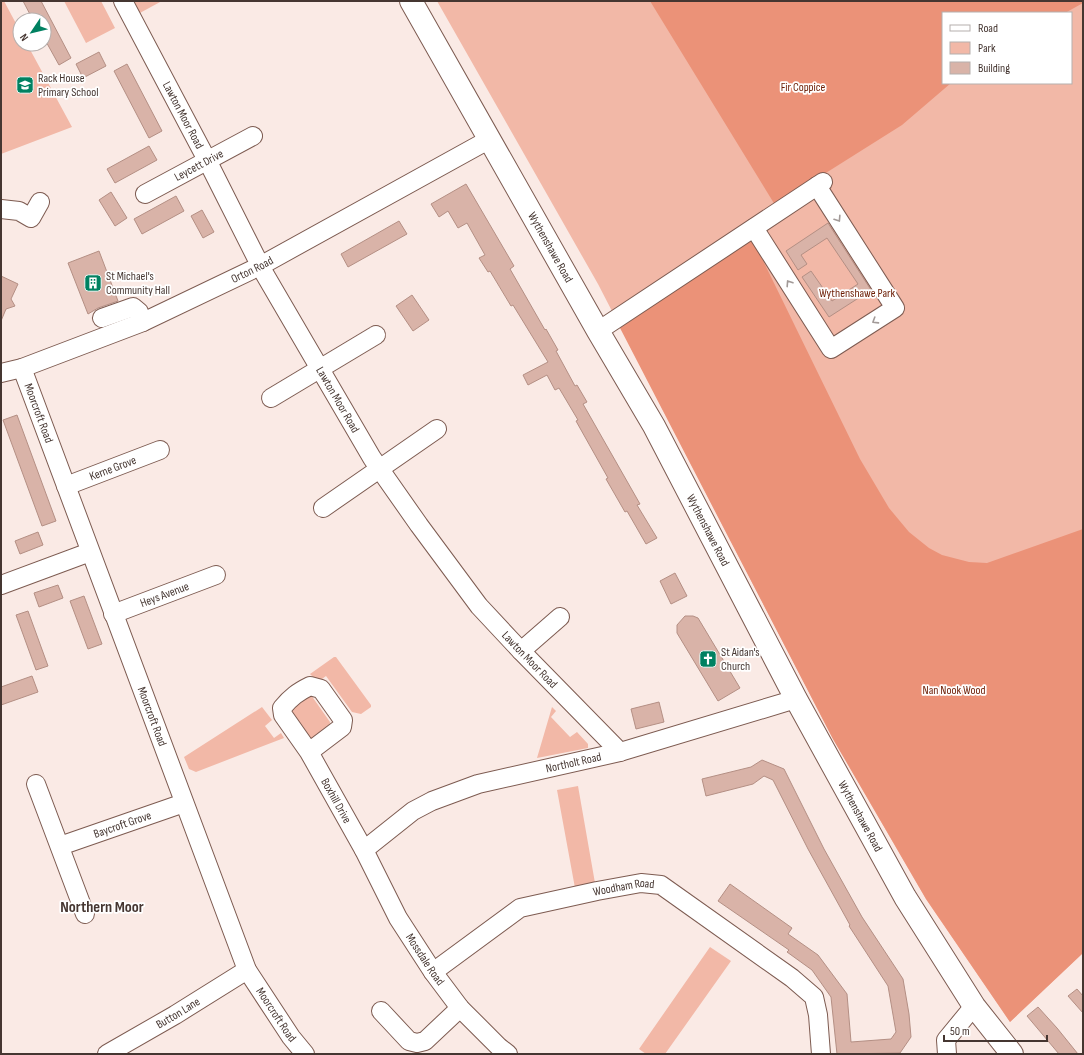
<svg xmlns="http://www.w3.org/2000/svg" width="1084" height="1055" viewBox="0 0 1084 1055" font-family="'Sofia Sans Condensed',sans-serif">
  <rect width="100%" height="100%" fill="#faeae5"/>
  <path fill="#f2b8a7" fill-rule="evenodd" d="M1,1H4L20,31V44H27L72,127L1,154Z
    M64,1H101L115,28L86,43Z
    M132,1H162L138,14Z
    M437,1H1083V953L1010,1022L926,899L833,739L598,284ZM943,13H1071V83H943Z
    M334,657H336L371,705V707L361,714L352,712L326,676L318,682L310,674Z
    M311,695L330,722C329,734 316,739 305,738L288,717L291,702Z
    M262,707L272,720L265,726L274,738L281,733L284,738L196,772L189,769L184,757Z
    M552,707L556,711L551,717L570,737L577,732L588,744V748L537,758Z
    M578,786L595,883L575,888L557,790Z
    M710,947L731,961L665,1054H646L639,1049Z"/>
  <path fill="#eb9278" d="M650,1H1083V3L1065,13H943V83H951L902,125L775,205Z
    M752,238L860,459L889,508L909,532L929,548L942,555L969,562L987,563L1083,529V953L1010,1022L926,899L833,739L620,328Z"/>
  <path fill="#d9b3a8" stroke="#b48f84" d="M23,1H41L71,58L59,65L44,38V20H33Z
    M99,52L106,66L83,78L76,64Z
    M127,64L162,131L149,138L114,71Z
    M149,146L157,160L115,183L107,169Z
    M466,184L514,266L510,269L545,330L546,329L558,350L556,351L575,386L577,385L587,402L583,404L640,504L637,505L657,538L646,544L627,511L625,512L606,479L608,478L576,421L578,420L559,388L555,390L547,375L528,385L523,375L548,362L513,305L511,306L490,271L488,272L479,258L485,255L467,223L458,228L448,211L439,217L431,204Z
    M111,192L127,218L115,226L99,200Z
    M176,196L184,211L142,234L134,219Z
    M202,210L214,232L203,238L191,216Z
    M399,221L407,234L348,267L341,254Z
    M828,223L871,290L829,317L802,277L811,271L832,301L858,284L827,238L801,255L807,264L798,270L786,251Z
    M99,251L118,301L98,308L88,314L68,263Z
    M1,276L18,284L11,299L15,306L6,309L1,321Z
    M412,295L429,320L413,331L396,306Z
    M17,415L56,521L42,526L3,420Z
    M38,532L43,545L20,554L15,541Z
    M675,573L687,596L671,604L660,581Z
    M58,585L63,598L39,607L34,593Z
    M84,596L102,644L88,649L70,601Z
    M28,611L48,666L36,670L16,615Z
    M685,616H693L698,618L740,688L718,701L677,633V625Z
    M32,676L38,692L1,705V687Z
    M659,702L664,722L636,729L631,709Z
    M762,760L784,769L824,849L862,917L903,979L909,1014L911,1037L900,1053L837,1054L831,997L812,970L787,952L789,950L718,901L730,884L792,928L788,934L818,955L847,994L851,1042L891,1039L896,1032L888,986L849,926L850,925L808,849L773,780L764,776L753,784L706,796L702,779L751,767Z
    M1077,989L1083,996V1013L1068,996Z
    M1038,1007L1057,1028L1078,1054H1059L1027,1016Z"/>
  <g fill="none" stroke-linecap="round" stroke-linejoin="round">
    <defs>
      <g id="minor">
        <path id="s1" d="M123,1L207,160L264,273L372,458L419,525L479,606L521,651L620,752"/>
        <path id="s2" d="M145,194L253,136"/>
        <path d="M1,209L19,211L31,218L40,202"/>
        <path d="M754,228L831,349L895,308L817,186"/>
        <path d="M102,318L133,307L139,312L143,322"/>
        <path d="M598,331L823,182"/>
        <path id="s3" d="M22,368L247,970L291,1037L305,1054"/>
        <path id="s4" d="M1,373L22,368L143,322L260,266L490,139"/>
        <path d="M271,398L376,335"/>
        <path id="s5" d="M66,486L160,450"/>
        <path d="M323,508L437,429"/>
        <path d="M1,585L90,552"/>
        <path id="s6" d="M113,614L216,575"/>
        <path d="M521,651L560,617"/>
        <path id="s7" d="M309,752L342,727L343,720L321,689L310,686C298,692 291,697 282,708L283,715L309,752L364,850L398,918L433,972L460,1008L499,1047L508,1054"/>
        <path d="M36,784L85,914"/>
        <path id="s8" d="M60,846L184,803"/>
        <path id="s9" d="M364,850L413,811L432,801L478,784L620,752L796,699"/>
        <path id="s10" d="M433,972L520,908L597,891L641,883L661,885L792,978L814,997L818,1015L821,1054"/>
        <path d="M381,1011L409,1041L417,1043L425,1041L460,1008"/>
        <path id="s11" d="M107,1054L175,1015L247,970"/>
        <path d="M947,1054L946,1040L974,1006"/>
      </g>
      <g id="major">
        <path id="s12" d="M411,1L598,331L654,426L796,699L905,897L974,1006L1012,1054"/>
      </g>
    </defs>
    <use href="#minor" stroke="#7d5b51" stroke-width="20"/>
    <use href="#major" stroke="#7d5b51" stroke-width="24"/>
    <use href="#minor" stroke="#fff" stroke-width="18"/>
    <use href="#major" stroke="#fff" stroke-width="22"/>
  </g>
  <defs><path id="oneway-chevron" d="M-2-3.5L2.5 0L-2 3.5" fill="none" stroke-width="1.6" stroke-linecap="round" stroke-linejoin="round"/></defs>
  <g stroke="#a29a98">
    <use href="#oneway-chevron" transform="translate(838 219) rotate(57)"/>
    <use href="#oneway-chevron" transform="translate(789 283) rotate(-123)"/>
    <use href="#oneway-chevron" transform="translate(875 321) rotate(148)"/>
  </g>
  <defs>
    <symbol id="school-square" viewBox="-11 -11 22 22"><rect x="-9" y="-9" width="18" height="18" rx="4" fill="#008161" stroke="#fff"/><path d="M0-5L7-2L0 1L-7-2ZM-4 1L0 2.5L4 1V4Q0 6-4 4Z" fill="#fff"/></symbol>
    <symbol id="building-square" viewBox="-11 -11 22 22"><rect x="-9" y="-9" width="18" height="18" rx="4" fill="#008161" stroke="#fff"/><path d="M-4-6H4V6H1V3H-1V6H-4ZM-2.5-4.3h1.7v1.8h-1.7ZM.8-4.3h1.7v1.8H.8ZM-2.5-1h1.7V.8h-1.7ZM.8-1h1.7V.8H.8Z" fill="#fff"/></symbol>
    <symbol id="church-square" viewBox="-11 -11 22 22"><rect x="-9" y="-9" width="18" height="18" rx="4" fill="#008161" stroke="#fff"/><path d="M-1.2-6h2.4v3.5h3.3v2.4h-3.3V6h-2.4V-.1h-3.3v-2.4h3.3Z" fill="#fff"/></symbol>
  </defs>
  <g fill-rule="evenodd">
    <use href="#school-square" x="15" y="75" width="20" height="20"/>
    <use href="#building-square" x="83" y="273" width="20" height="20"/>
    <use href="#church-square" x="698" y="649" width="20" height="20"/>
  </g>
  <g text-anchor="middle" stroke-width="3.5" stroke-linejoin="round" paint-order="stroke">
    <g font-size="12" fill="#453631" stroke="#fff" text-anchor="start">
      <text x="38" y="82">Rack House<tspan x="38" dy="14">Primary School</tspan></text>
      <text x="106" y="280">St Michael's<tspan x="106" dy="14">Community Hall</tspan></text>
      <text x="721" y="656">St Aidan's<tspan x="721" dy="14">Church</tspan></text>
    </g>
    <g font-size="12" fill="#6c1d04" stroke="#fff">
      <text x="803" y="91">Fir Coppice</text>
      <text x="857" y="297">Wythenshawe Park</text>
      <text x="954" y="694">Nan Nook Wood</text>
    </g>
    <g font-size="12" fill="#453631" stroke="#fff">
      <text dy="4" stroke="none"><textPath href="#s1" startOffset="129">Lawton Moor Road</textPath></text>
      <text dy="4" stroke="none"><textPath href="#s2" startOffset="61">Leycett Drive</textPath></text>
      <text dy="4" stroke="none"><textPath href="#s12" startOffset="283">Wythenshawe Road</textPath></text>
      <text dy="4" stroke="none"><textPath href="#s4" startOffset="272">Orton Road</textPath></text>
      <text dy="4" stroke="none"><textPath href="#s1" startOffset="453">Lawton Moor Road</textPath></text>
      <text dy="4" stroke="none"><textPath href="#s3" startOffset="48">Moorcroft Road</textPath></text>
      <text dy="4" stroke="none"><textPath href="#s5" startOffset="50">Kerne Grove</textPath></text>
      <text dy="4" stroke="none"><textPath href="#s12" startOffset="607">Wythenshawe Road</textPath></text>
      <text dy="4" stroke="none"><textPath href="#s6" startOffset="55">Heys Avenue</textPath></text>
      <text dy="4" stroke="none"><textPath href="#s1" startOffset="777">Lawton Moor Road</textPath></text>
      <text dy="4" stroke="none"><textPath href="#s3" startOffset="372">Moorcroft Road</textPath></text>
      <text dy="4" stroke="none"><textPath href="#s9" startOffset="231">Northolt Road</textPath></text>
      <text dy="4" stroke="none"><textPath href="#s7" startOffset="242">Boxhill Drive</textPath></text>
      <text dy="4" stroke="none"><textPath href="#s12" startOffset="931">Wythenshawe Road</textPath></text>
      <text dy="4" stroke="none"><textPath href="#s8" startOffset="66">Baycroft Grove</textPath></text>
      <text dy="4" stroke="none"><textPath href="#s10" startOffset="214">Woodham Road</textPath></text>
      <text dy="4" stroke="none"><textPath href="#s7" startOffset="424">Mossdale Road</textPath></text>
      <text dy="4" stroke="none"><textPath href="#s11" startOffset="82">Button Lane</textPath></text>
      <text dy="4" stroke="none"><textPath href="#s3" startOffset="696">Moorcroft Road</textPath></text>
    </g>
    <g font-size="16" font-weight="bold" fill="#453631" stroke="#fff">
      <text x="102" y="912">Northern Moor</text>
    </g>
  </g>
  <rect width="1084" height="1055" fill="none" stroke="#453631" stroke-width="4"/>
  <rect x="942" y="12" width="130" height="72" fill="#ffffff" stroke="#b5afad"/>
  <rect x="950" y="25" width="20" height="6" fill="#ffffff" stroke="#b5afad"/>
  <text x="978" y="32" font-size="12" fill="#453631">Road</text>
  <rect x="950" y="42" width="20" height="12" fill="#f2b8a7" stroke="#b5afad"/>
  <text x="978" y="52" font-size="12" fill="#453631">Park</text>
  <rect x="950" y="62" width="20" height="12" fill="#d9b3a8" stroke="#b5afad"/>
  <text x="978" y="72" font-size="12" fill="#453631">Building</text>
  <g transform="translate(32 32) rotate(235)"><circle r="19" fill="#ffffff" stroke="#b5afad"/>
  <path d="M0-3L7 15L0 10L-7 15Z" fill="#008161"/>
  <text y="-6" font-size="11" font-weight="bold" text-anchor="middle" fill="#453631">N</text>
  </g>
  <path d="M944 1035v6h103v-6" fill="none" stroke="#453631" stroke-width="2"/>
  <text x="950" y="1035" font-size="12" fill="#453631" stroke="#ffffff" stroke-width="3" paint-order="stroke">50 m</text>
</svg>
